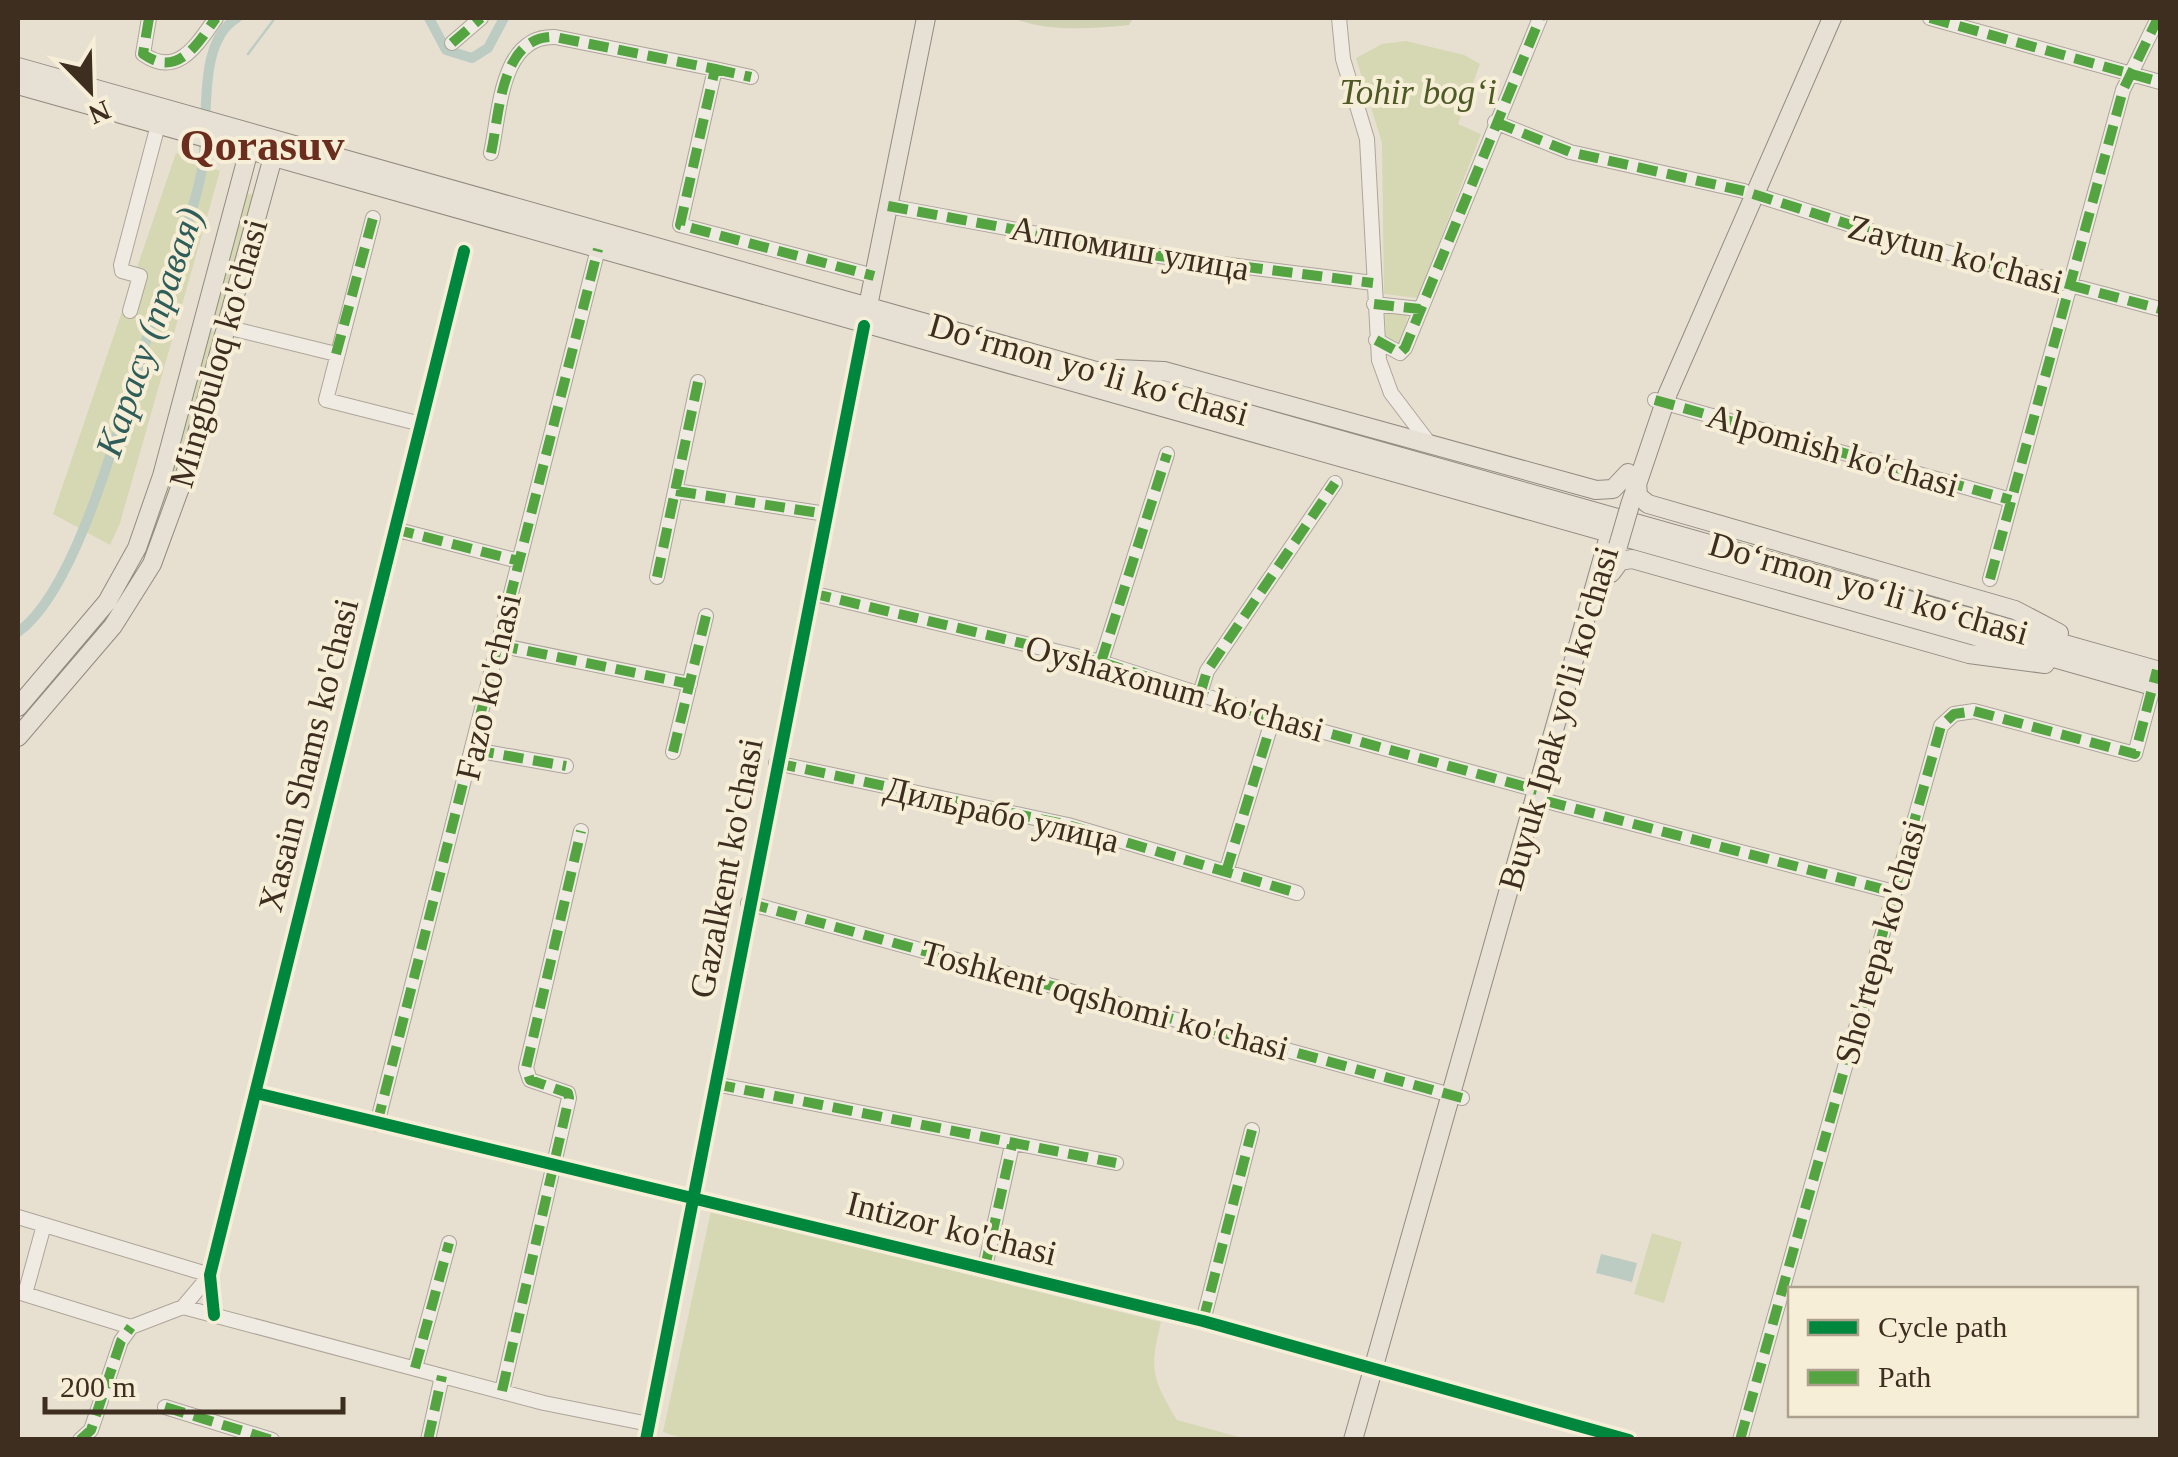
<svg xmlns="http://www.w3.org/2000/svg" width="2178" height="1457" viewBox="0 0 2178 1457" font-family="Georgia,serif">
  <rect width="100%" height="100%" fill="#e7e0d1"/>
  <path fill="#d6d7b3" d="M1406,41L1464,55L1480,64L1458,124L1481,134L1418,298L1384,294L1382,143L1356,58L1382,44Z
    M176,153L220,171L120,523L110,545L53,514Z
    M245,193L254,195L221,317L212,315Z
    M1385,312L1408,314L1401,344L1386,337Z
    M210,330L216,332L186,446L149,552L143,549Z
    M711,1211L1161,1322C1149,1370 1152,1378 1177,1420L1246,1439L687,1440L663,1432Z
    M1652,1233L1682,1242L1664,1303L1634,1294Z"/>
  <path fill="#d1d1b3" d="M1013,18H1133L1129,25C1092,29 1047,32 1013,18Z"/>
  <path fill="#bcccc2" d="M1601,1254L1637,1263L1632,1282L1596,1273Z"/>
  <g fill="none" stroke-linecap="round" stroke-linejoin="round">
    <path stroke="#bcccc2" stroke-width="2.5" d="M248,54L275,18"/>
    <path stroke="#bcccc2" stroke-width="10" d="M429,18L446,50L472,58L488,48L504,18
      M18,632C82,587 128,391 155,313C170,268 191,222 201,175C211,131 194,43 237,18"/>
    <defs>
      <path id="minor" d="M149,18L143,54C178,79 198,43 216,18
        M1339,18L1343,59L1367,139L1379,360L1391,393L1429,443
        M1930,18L2160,82
        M452,43L481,18
        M715,69L751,77
        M1495,122L1570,152L1744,191
        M491,153C500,113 500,35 555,37L715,69L680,225L874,276
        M1753,194L1889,237L2160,309
        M888,206L1151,255L1373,283
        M373,218L326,400L421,424
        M1374,304L1420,309
        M130,311L140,276L122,271L121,265L158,125
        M226,327L336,354
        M1376,340L1400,353L1405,348L1540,18
        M1655,400L2011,500
        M676,491L826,514
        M394,529L519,561
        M657,577L698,382
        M1990,579L2123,90L2158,18
        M811,593L1101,662L1273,718L1537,790
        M498,645L690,684
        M1101,662L1167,454
        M1200,694L1207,671L1335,483
        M474,750L566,766
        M673,752L706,616
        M776,763L1068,825L1297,893
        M1546,801L1894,892
        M1226,872L1273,718
        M748,903L1462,1098
        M715,1084L1116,1163
        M256,1093L1203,1321L1629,1440
        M377,1124L598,249
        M18,1217L210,1275
        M985,1267L1012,1145
        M18,1292L131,1327
        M25,1294L44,1225
        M183,1307L544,1403L649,1424
        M214,1315L210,1275L464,251
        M1203,1321L1252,1130
        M131,1327L183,1307L210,1275
        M415,1368L449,1243
        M502,1391L569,1098L568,1093L530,1080L526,1068L581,831
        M165,1407L272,1440
        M80,1440L91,1430L121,1341L131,1327
        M428,1440L442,1376
        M646,1440L864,326
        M1740,1440L1941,726L1954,714L1974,711L2135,754L2155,680"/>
      <path id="major" d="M18,67L2160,671
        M18,85L2160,688
        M866,316L926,18
        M1117,369L1164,371L1596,490L1613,489L1628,473
        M1637,482L1638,496L1648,504L2015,610L2059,633
        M1630,505L1668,393L1832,18
        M1611,573L1620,561L1632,559L1969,654L2045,664
        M18,707L107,602L137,548L162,476L249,150L257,143
        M18,737L113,626L152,564L188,466L273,157L270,148
        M1353,1440L1607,543"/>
    </defs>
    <use href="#minor" stroke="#ada599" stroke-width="16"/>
    <use href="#major" stroke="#928b80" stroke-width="20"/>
    <use href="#minor" stroke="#efebe3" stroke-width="14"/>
    <use href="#major" stroke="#e6e1d4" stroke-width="18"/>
    <defs>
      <path id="major-bridge" d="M1618,546L1630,505"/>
    </defs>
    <use href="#major-bridge" stroke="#928b80" stroke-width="20" stroke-linecap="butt"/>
    <use href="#major-bridge" stroke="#e6e1d4" stroke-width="18"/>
    <path stroke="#54a441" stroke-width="10" stroke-dasharray="20 10" stroke-linecap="butt" d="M149,18L143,54C178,79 198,43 216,18
      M1930,18L2160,82
      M452,43L481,18
      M715,69L751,77
      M1495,122L1570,152L1744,191
      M491,153C500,113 500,35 555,37L715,69L680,225L874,276
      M1753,194L1889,237L2160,309
      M888,206L1151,255L1373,283
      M1374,304L1420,309
      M1376,340L1400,353L1405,348L1540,18
      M336,354L373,218
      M1655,400L2011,500
      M676,491L826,514
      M394,529L519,561
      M657,577L698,382
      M1990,579L2123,90L2158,18
      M811,593L1101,662L1273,718L1537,790
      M498,645L690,684
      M1101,662L1167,454
      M1200,694L1207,671L1335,483
      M474,750L566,766
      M673,752L706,616
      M776,763L1068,825L1297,893
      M1546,801L1894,892
      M1226,872L1273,718
      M748,903L1462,1098
      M715,1084L1116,1163
      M377,1124L598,249
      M985,1267L1012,1145
      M1203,1321L1252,1130
      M415,1368L449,1243
      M502,1391L569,1098L568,1093L530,1080L526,1068L581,831
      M165,1407L272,1440
      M80,1440L91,1430L121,1341L131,1327
      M428,1440L442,1376
      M1740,1440L1941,726L1954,714L1974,711L2135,754L2157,670"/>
    <defs>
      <path id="cycleway" d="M256,1093L1203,1321L1629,1440
        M214,1315L210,1275L464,251
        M646,1440L864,326"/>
    </defs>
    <use href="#cycleway" stroke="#f7eed8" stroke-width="19"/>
    <use href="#cycleway" stroke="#00873e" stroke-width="12"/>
  </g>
  <g text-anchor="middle" stroke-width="8" stroke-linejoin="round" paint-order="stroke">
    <g font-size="35" font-style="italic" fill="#4d5a26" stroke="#f7eed8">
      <text x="1418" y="104">Tohir bog‘i</text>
    </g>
    <g font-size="35" fill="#3d2e20" stroke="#f7eed8">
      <text transform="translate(1130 248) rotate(10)" y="12">Алпомиш улица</text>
      <text transform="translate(1956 254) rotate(15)" y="12">Zaytun ko'chasi</text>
      <text transform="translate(218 353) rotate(-74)" y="12">Mingbuloq ko'chasi</text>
      <text transform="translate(1089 369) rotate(16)" y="12">Do‘rmon yo‘li ko‘chasi</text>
      <text transform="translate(1833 450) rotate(16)" y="12">Alpomish ko'chasi</text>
      <text transform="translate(1869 588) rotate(16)" y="12">Do‘rmon yo‘li ko‘chasi</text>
      <text transform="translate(488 687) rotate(-77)" y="12">Fazo ko'chasi</text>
      <text transform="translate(1175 688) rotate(16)" y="12">Oyshaxonum ko'chasi</text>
      <text transform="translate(1558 718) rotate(-74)" y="12">Buyuk Ipak yo'li ko'chasi</text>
      <text transform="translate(308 755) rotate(-76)" y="12">Xasain Shams ko'chasi</text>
      <text transform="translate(1002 814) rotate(13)" y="12">Дильрабо улица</text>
      <text transform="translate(726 868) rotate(-79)" y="12">Gazalkent ko'chasi</text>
      <text transform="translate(1880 942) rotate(-74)" y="12">Sho'rtepa ko'chasi</text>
      <text transform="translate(1105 1000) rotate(15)" y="12">Toshkent oqshomi ko'chasi</text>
      <text transform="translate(952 1228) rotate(14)" y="12">Intizor ko'chasi</text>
    </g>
    <g font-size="38" font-style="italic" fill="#2f5d5a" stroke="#f7eed8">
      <text transform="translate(149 332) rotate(-71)" y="13">Карасу (правая)</text>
    </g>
    <g font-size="45" font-weight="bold" fill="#6b2e1e" stroke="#f7eed8">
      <text x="262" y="160">Qorasuv</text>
    </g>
  </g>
  <rect width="2178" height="1457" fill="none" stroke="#3d2e20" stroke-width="40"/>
  <rect x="1788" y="1287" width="350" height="130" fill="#f7eed8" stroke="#ada18e" stroke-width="2.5"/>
  <rect x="1808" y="1320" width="50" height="15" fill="#00873e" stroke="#ada18e" stroke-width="2.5"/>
  <text x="1878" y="1337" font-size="30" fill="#3d2e20">Cycle path</text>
  <rect x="1808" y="1370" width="50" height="15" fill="#54a441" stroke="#ada18e" stroke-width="2.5"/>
  <text x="1878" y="1387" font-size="30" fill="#3d2e20">Path</text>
  <g transform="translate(90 90) rotate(157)" stroke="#f7eed8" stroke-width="8" paint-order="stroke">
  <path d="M0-8L18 38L0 25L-18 38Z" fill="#3d2e20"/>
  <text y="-15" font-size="28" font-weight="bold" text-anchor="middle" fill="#3d2e20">N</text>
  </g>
  <path d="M45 1397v15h298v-15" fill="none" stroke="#3d2e20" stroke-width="5"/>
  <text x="60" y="1397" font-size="30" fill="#3d2e20" stroke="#f7eed8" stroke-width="8" paint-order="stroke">200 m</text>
</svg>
